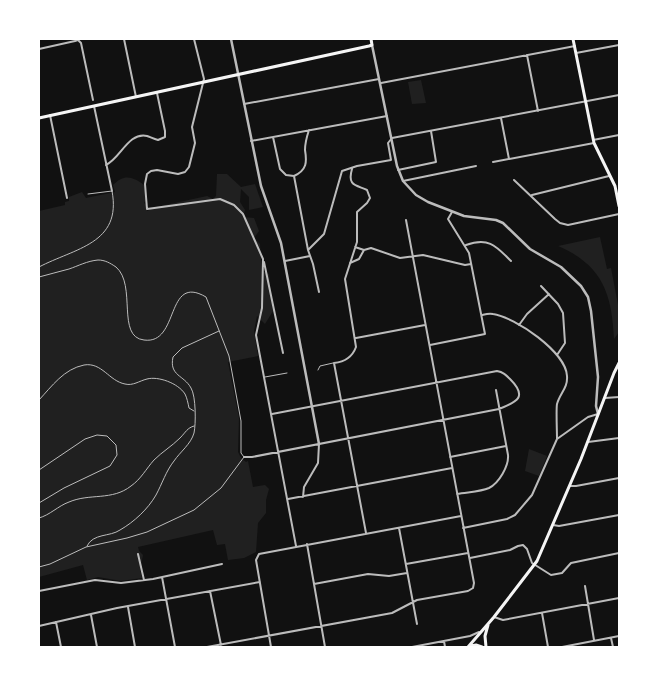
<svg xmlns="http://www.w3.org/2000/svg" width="658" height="686" viewBox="0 0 658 686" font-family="Bitter,serif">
  <rect width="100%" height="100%" fill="#111"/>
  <path fill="#202020" d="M421,80L426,103L412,104L408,82Z
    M217,174H227L241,187L255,184L263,207L249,210V197L241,189L240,202L245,210L243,217L254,218L259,231L254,238L260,244L262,271L269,274L273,311L265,324L257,316L254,331L258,356L228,362L239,418L238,452L241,458L246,462L248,461L253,487L265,485L269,489L266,500V513L258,523L256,552L244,558L228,560L225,544L217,545L213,530L138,547L139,551L143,555L140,570L142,578L121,581L98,577L87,580L83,565L39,577V211L65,205V202L69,201V197L82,192L86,198L115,192L113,185C124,174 132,176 144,185L147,197L144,203L147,205V211L156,207L207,196L213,199L216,196Z
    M600,237L607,269L611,268L619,310V332L614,339C612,293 602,265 558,246Z
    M529,449L547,456L539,476L525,471Z"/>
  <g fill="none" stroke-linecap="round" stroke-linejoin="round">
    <path stroke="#bcbcbc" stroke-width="1" d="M39,267C75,248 122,244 112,191L88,194
      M39,277C49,274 59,272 69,269C78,266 87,261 98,260C105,260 110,263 116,267C137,285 116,337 144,340C180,345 165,273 206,297L229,356L241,421V453L244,457L221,488L194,510L147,532L127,538L86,547L50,564L39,567
      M318,370L320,366L333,363
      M265,377L287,373
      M39,400C52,386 64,369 84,365C102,362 109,381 125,384C133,386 139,381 147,379C158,376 178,383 185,394C187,398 188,403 189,408L194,411
      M39,470L85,439L97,435L107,436L116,445L117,455L110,466L64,488L39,503
      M39,518C50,515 58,506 69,502C90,493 112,501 131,486C141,479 146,469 154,460C162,452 172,446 180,438C186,432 187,428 194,426
      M87,546C93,533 110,537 120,530C134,522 148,509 156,495C162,484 166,471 174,461C180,452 191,444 194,433C196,424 196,396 191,388C184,375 169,376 173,357L182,348L219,331"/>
    <path stroke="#bcbcbc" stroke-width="2" d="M124,39L136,97
      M194,39L204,79L192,127L195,143L189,167L185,172L178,174L157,170L151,171L147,174L145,184L147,209L220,199L234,205L243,214L263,259L262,308L256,335L296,546
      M75,41L78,40L81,43L93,100
      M39,49L75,41
      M576,53L619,45
      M527,55L538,111
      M381,83L575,46
      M244,104L379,79
      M94,106L112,191
      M50,115L67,198
      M501,118L509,159
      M273,137L280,169L286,175L294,176
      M593,140L619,135
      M251,141L387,116
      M493,162L594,143
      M106,165C121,158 128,132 147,136C150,137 154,139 158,140L165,137V131L157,93
      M352,169C347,186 356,185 367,190L370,198L367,203L357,212V242L345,279L356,347C352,358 344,362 334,363L366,533
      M398,170L436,162L431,131
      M294,176L308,250L313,264L319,292
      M294,176C307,170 307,162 305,150C305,143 307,136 309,130
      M514,180L555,219L560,223L568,225L619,214
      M403,181L476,166
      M532,195L609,176
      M466,245C489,237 496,246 511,261
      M355,247L364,250L371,248L400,258L423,255L465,265L471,264
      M308,250L324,234L342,171L357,166L391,160L388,143L392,138L619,95
      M285,261L310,256
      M264,262L283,353
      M350,263L359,259L364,250
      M541,286L558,304L563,313L565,343L557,355
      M482,315C486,314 489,313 493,314C515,317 566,352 567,376C568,388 560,393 557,404C556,409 557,431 557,439
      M519,325L527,314L549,294
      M356,338L425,325
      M430,345L485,334L469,253L448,219L452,212
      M605,398L619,397
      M588,442L619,438
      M244,457H252L499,409C517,402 528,397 510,379C506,375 503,372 497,371L272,414
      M450,457L506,446
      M570,486H576L619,478
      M457,494C467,492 480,492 489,488C499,483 509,466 508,455L496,390
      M303,497L304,487L318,463L319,444
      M288,499L452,468
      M553,525L559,526L619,515
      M399,528L417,624
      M463,528L507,519L515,515L532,495L557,439L588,417L598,414
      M307,544L325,647
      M138,554L144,580
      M470,558L510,550L518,546L523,545L527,549L532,563L551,575L562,573L571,563L619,553
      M406,564L468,553
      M162,577L175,647
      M314,584L368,574L389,576L407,573
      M585,586L594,640
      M39,591L95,580L121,583L153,579L222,564
      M210,591L221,645
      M128,607L135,647
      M542,613L548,647
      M91,615L97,647
      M494,617L503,620L619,598
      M56,622L61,647
      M39,626L117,608L260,582
      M611,638L613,647
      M444,641L445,647
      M207,647L392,613L417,600L468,591L473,588L474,583L406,220
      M271,647L256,560L259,554L461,516
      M412,647L470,636L479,632
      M562,647L619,636"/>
    <path stroke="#bcbcbc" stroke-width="2.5" d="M231,39L261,186L281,243L319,444
      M372,45L397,166L403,181L416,195L428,202L464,216L496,220L503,223L530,249L561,267L581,286L588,297L591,311L598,377L596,406L598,414"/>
    <path stroke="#f5f5f5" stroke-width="3" d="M573,39L594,143L615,186L619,206
      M39,118L369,46L372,45L371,39
      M471,646L476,645L482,647
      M468,647L494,617L537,561L581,459L614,373L619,363
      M486,647L485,636L488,625"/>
  </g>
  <rect width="658" height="686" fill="none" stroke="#ffffff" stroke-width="80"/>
</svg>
